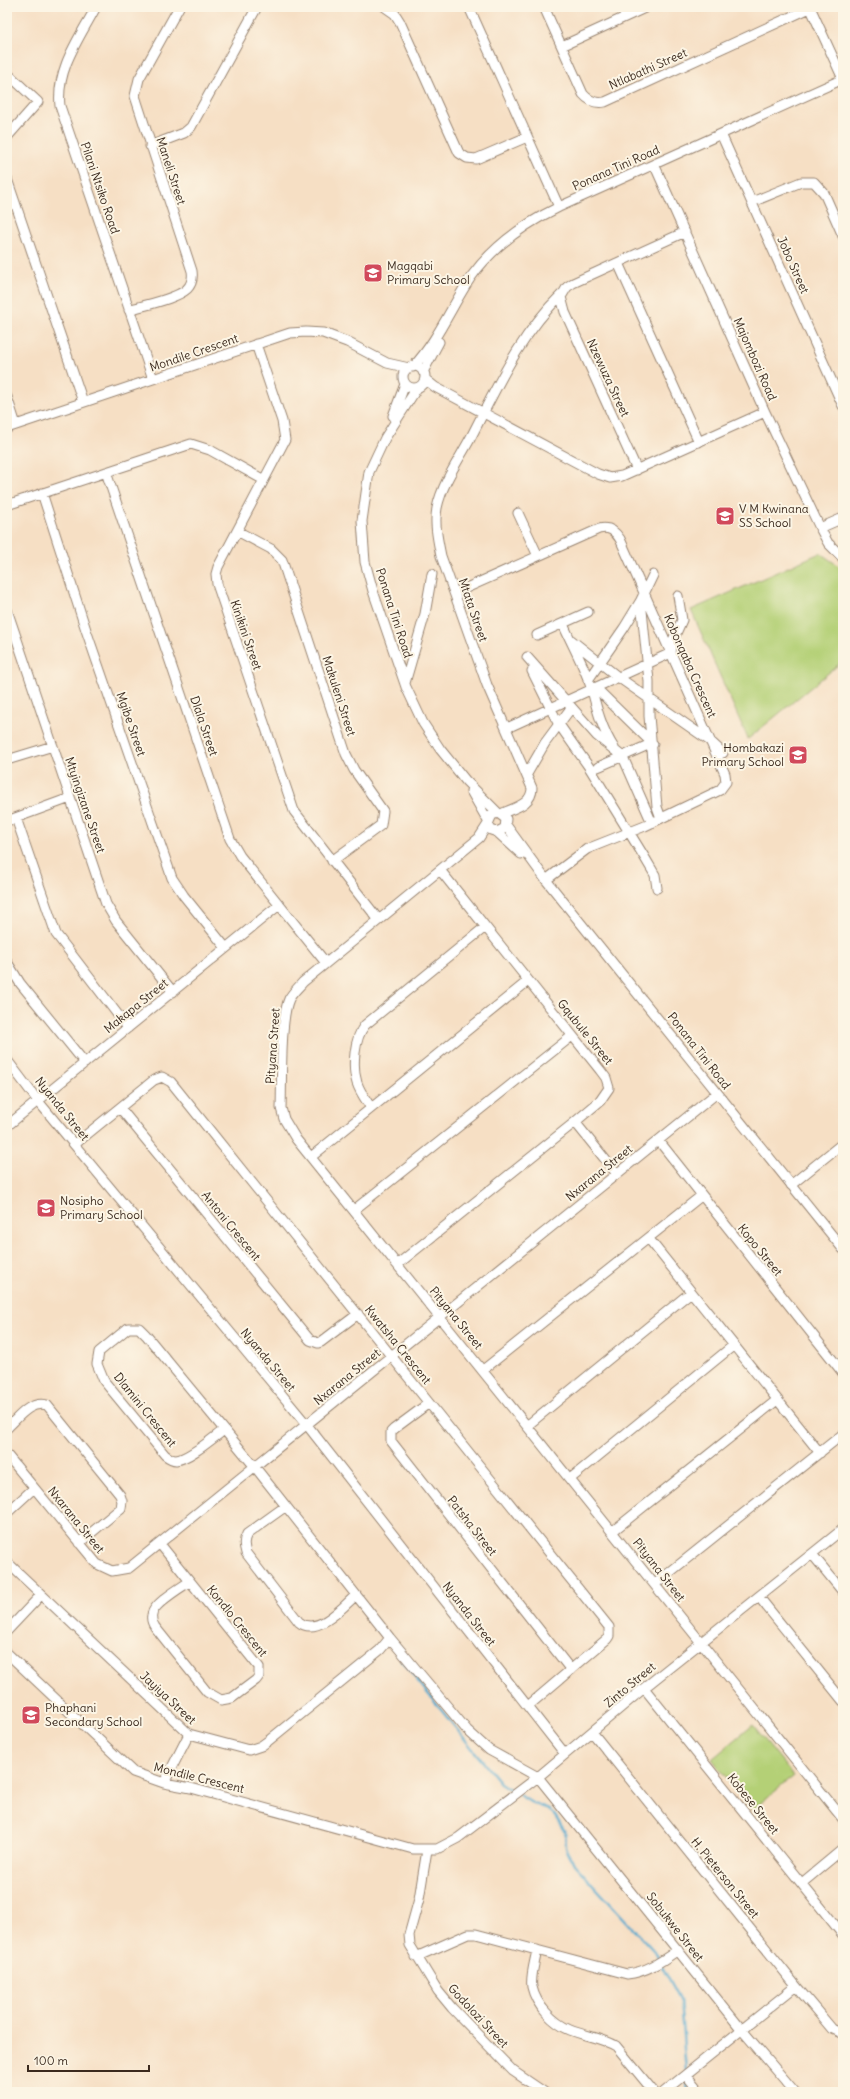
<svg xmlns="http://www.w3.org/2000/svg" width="850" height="2099" viewBox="0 0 850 2099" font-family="Delius,sans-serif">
  <rect width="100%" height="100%" fill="#fcf5e5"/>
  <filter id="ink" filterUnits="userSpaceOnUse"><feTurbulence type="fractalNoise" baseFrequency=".025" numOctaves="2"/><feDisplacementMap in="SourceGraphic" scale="8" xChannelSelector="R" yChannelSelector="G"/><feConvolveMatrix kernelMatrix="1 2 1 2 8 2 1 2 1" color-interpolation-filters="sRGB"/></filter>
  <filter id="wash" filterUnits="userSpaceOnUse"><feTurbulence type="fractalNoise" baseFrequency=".012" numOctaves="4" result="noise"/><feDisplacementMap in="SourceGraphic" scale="16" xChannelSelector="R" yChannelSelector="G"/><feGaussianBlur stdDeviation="0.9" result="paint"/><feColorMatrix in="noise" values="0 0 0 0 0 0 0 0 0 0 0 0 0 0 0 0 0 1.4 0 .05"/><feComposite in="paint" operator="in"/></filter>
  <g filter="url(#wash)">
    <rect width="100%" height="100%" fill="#f6dfc4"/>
    <path fill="#b4d076" stroke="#787d4a" d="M820,553L843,569V661L748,739L691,610Z
      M753,1725L794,1776L752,1810L712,1759Z"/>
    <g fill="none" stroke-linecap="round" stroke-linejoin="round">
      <path stroke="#51a8ce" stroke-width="2.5" d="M401,1660L500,1783L514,1792
        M519,1795L532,1803L549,1809L555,1816L565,1832L566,1847L574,1864L654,1951L680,1999L686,2071
        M687,2082L688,2092"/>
    </g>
  </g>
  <g filter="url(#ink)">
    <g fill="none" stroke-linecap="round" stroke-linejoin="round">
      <defs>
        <path id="minor" d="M96,7C79,39 56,69 60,106L153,379
          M385,7L395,14L400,22L459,153L467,158L476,159L527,137
          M469,7L559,207
          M544,7L583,94C589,101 596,104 605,102L810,8
          M810,7L843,79
          M562,46L647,7
          M7,73L38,102L7,137
          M721,134L843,406
          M150,146L184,133L191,127L257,7
          M654,164L765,412L820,528L828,543L843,558
          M7,179L83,402
          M752,202L801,182H814L824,193L843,236
          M618,263L699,442
          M129,310C144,305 176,299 187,289C192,284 193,278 192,271L135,96L139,79L179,7
          M256,344L282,421L285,440L218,567L216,574L217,584L294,811L378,919
          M403 377a11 11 0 1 1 22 0a11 11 0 1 1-22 0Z
          M413,367C438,340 451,307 471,277C494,245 524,224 559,207L843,79
          M423,372L439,342
          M425,379L435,387L598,474L610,478L622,476L765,412
          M417,388L385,438L369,472L362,521L365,562L373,591L406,687L423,723L440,749L466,781L498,813L506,819L505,828L497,832L491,830L488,824L492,815L498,813
          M7,397L16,425
          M393,416L405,384
          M7,428L290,333L306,332L323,333L347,342L387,363L409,368
          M637,470L565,312L561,297L567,287L573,283L685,232
          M106,472L230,839L240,856L326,963
          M42,493L86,630L172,878L184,896L226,948
          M7,505L191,444L210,450L264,480
          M518,513L538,556
          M820,528L843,518
          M237,531L271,549L282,560L346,754L354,770L383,811L381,825L332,861
          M653,575L641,600L649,681V716L657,807L661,818
          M455,593L599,529C609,526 615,531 620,539L725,774L726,782L720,790L645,826L587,849L546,880
          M7,610L106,904L116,921L173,992
          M563,624C572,645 585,667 592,690C597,710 602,729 614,748
          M537,635L588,612
          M570,639L618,677L710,741L723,753
          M527,657L597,736L623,757L652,823
          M532,671L558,723L589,767L645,858L655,875L657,888
          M588,680L624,628L641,600
          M405,683L425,614L432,574
          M594,688L598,690L653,744
          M507,728L671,653L673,640L682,620L678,596
          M7,760L53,746
          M598,767L646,746
          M527,774L545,743L571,708
          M471,791L488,821
          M501,814C513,808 532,805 532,788L487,685L441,556C438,541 434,524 437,508C442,484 458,461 470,439C497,387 519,336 562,294
          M16,818L56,934L128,1028
          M7,821L70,798
          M488,824L479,838L303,982C298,988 292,993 289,999C280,1019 282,1083 281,1108L284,1119L296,1139L843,1819
          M506,825L546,880L843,1249
          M497,832L521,854
          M7,962L20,983L85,1063
          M7,1060L38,1101L307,1425L565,1754
          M120,1108L310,1340L318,1343L321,1342L358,1314
          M371,1108C366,1100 360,1092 357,1083C352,1067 354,1038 365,1025L485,927
          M575,1122L617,1174
          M7,1126L279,905
          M659,1141L843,1373
          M75,1144L154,1080L162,1077L171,1082L609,1627V1636L607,1639L528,1706
          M311,1157L528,981
          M791,1185L843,1143
          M354,1210L572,1036
          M649,1239L820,1453
          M398,1264L575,1122L600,1101L609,1088L606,1078L600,1070L440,870
          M483,1370L701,1196
          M429,1403L394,1429L391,1432V1441L571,1670
          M528,1425L691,1292
          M7,1428C18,1418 30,1400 47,1405L120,1495L122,1501L121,1508L79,1543
          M224,1430C213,1438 189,1459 176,1460C172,1460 169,1458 165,1455L104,1381L97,1364L99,1352L128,1328H139L146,1335L255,1467L390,1638L467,1730L489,1750L538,1777L742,2030L795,2092
          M7,1455L97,1564L112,1571L129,1568L717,1093
          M570,1479L734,1345
          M286,1506L247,1534C243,1541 244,1546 246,1553L299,1622C317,1637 344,1606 356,1595
          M7,1513L34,1488
          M613,1531L777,1400
          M160,1544L259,1667V1676L256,1680L232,1698L221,1700L207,1692L155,1627C153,1624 151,1619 152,1615C153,1604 180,1588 189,1582
          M812,1554L843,1592
          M7,1562L189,1734L249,1750L261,1746L268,1741L380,1650L390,1638
          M655,1584L843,1434
          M759,1597L843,1701
          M7,1631L41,1595
          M7,1653L133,1772L164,1783L191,1788L413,1849H437L458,1838L538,1777L644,1688L843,1529
          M644,1688L843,1935
          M592,1732L796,1986L832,2029L843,2034
          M164,1783L189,1734
          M427,1850L419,1899L409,1935L410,1945L438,1991L452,2008L513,2071L544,2092
          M802,1883L843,1849
          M537,1950C535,1962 530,1976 532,1987C536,2005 553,2023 570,2030C585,2036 602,2038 616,2046L654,2092
          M416,1957L468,1934H476L627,1974C647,1972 662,1961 678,1950
          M686,2075L700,2092
          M664,2092L796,1986"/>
      </defs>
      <use href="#minor" stroke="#988471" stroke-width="11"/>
      <use href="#minor" stroke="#fff" stroke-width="9"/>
    </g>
  </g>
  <defs>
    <symbol id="school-square" viewBox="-11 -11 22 22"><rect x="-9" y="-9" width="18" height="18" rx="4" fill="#d1495b" stroke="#fcf5e5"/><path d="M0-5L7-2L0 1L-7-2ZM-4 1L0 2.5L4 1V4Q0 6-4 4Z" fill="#fff"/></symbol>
  </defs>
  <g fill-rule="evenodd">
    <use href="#school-square" x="362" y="262" width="22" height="22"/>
    <use href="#school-square" x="714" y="505" width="22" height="22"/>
    <use href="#school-square" x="787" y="744" width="22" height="22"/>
    <use href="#school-square" x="35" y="1197" width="22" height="22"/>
    <use href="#school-square" x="20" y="1704" width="22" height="22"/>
  </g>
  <g text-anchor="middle" stroke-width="4" stroke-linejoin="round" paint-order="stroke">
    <g font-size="12" fill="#3b2a1e" stroke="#fcf5e5">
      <text transform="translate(648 69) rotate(-24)" y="4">Ntlabathi Street</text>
      <text transform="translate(616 168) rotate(-24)" y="4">Ponana Tini Road</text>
      <text transform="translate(171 171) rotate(72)" y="4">Maneli Street</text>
      <text transform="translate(100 188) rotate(71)" y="4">Pilani Ntsiko Road</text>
      <text transform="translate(793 265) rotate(66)" y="4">Jobo Street</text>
      <text transform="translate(194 353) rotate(-19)" y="4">Mondile Crescent</text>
      <text transform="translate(755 359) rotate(66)" y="4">Majombozi Road</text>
      <text transform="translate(608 378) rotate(65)" y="4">Nzewuza Street</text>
      <text transform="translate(473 610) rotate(71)" y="4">Mtata Street</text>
      <text transform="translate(394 613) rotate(72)" y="4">Ponana Tini Road</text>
      <text transform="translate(246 635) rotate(71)" y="4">Kinikini Street</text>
      <text transform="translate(690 666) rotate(66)" y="4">Kobonqaba Crescent</text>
      <text transform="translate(339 696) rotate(72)" y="4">Makuleni Street</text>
      <text transform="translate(131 724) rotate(71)" y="4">Mgibe Street</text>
      <text transform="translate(204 726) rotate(71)" y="4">Dlala Street</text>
      <text transform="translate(85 805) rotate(71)" y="4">Mtyingizane Street</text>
      <text transform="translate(136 1006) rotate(-39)" y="4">Makapa Street</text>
      <text transform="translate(585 1032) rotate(51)" y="4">Gqubule Street</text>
      <text transform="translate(273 1046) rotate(-86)" y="4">Pityana Street</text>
      <text transform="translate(699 1051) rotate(52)" y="4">Ponana Tini Road</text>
      <text transform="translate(62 1109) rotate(51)" y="4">Nyanda Street</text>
      <text transform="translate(599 1173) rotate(-39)" y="4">Nxarana Street</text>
      <text transform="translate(231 1226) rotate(51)" y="4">Antoni Crescent</text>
      <text transform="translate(760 1250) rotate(51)" y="4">Kopo Street</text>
      <text transform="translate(456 1318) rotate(51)" y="4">Pityana Street</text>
      <text transform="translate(398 1345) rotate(51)" y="4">Kwatsha Crescent</text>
      <text transform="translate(268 1360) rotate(50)" y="4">Nyanda Street</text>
      <text transform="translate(347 1377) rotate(-39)" y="4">Nxarana Street</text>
      <text transform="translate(145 1410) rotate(51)" y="4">Dlamini Crescent</text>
      <text transform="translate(76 1520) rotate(51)" y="4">Nxarana Street</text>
      <text transform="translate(472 1526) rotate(52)" y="4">Patsha Street</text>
      <text transform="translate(659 1570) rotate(52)" y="4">Pityana Street</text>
      <text transform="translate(469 1614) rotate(52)" y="4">Nyanda Street</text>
      <text transform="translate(237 1621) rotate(51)" y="4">Kondlo Crescent</text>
      <text transform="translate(630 1685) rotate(-40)" y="4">Zinto Street</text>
      <text transform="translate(168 1698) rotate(43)" y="4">Jayiya Street</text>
      <text transform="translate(199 1778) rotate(14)" y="4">Mondile Crescent</text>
      <text transform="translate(753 1804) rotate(51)" y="4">Kobese Street</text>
      <text transform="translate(725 1878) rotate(51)" y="4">H. Pieterson Street</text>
      <text transform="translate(675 1927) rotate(52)" y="4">Sobukwe Street</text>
      <text transform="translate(478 2016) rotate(47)" y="4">Godolozi Street</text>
    </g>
    <g font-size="12" fill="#3b2a1e" stroke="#fcf5e5" text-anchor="start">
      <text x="387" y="270">Magqabi<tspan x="387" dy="14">Primary School</tspan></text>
      <text x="739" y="513">V M Kwinana<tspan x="739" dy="14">SS School</tspan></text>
      <text x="784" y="752" text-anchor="end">Hombakazi<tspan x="784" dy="14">Primary School</tspan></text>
      <text x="60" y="1205">Nosipho<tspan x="60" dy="14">Primary School</tspan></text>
      <text x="45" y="1712">Phaphani<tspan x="45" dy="14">Secondary School</tspan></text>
    </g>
  </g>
  <rect width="850" height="2099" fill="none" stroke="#fcf5e5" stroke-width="24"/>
  <path d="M28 2065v6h121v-6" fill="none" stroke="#3b2a1e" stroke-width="2"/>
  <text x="34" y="2065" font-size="12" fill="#3b2a1e" stroke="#fcf5e5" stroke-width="3" paint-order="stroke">100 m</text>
</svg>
